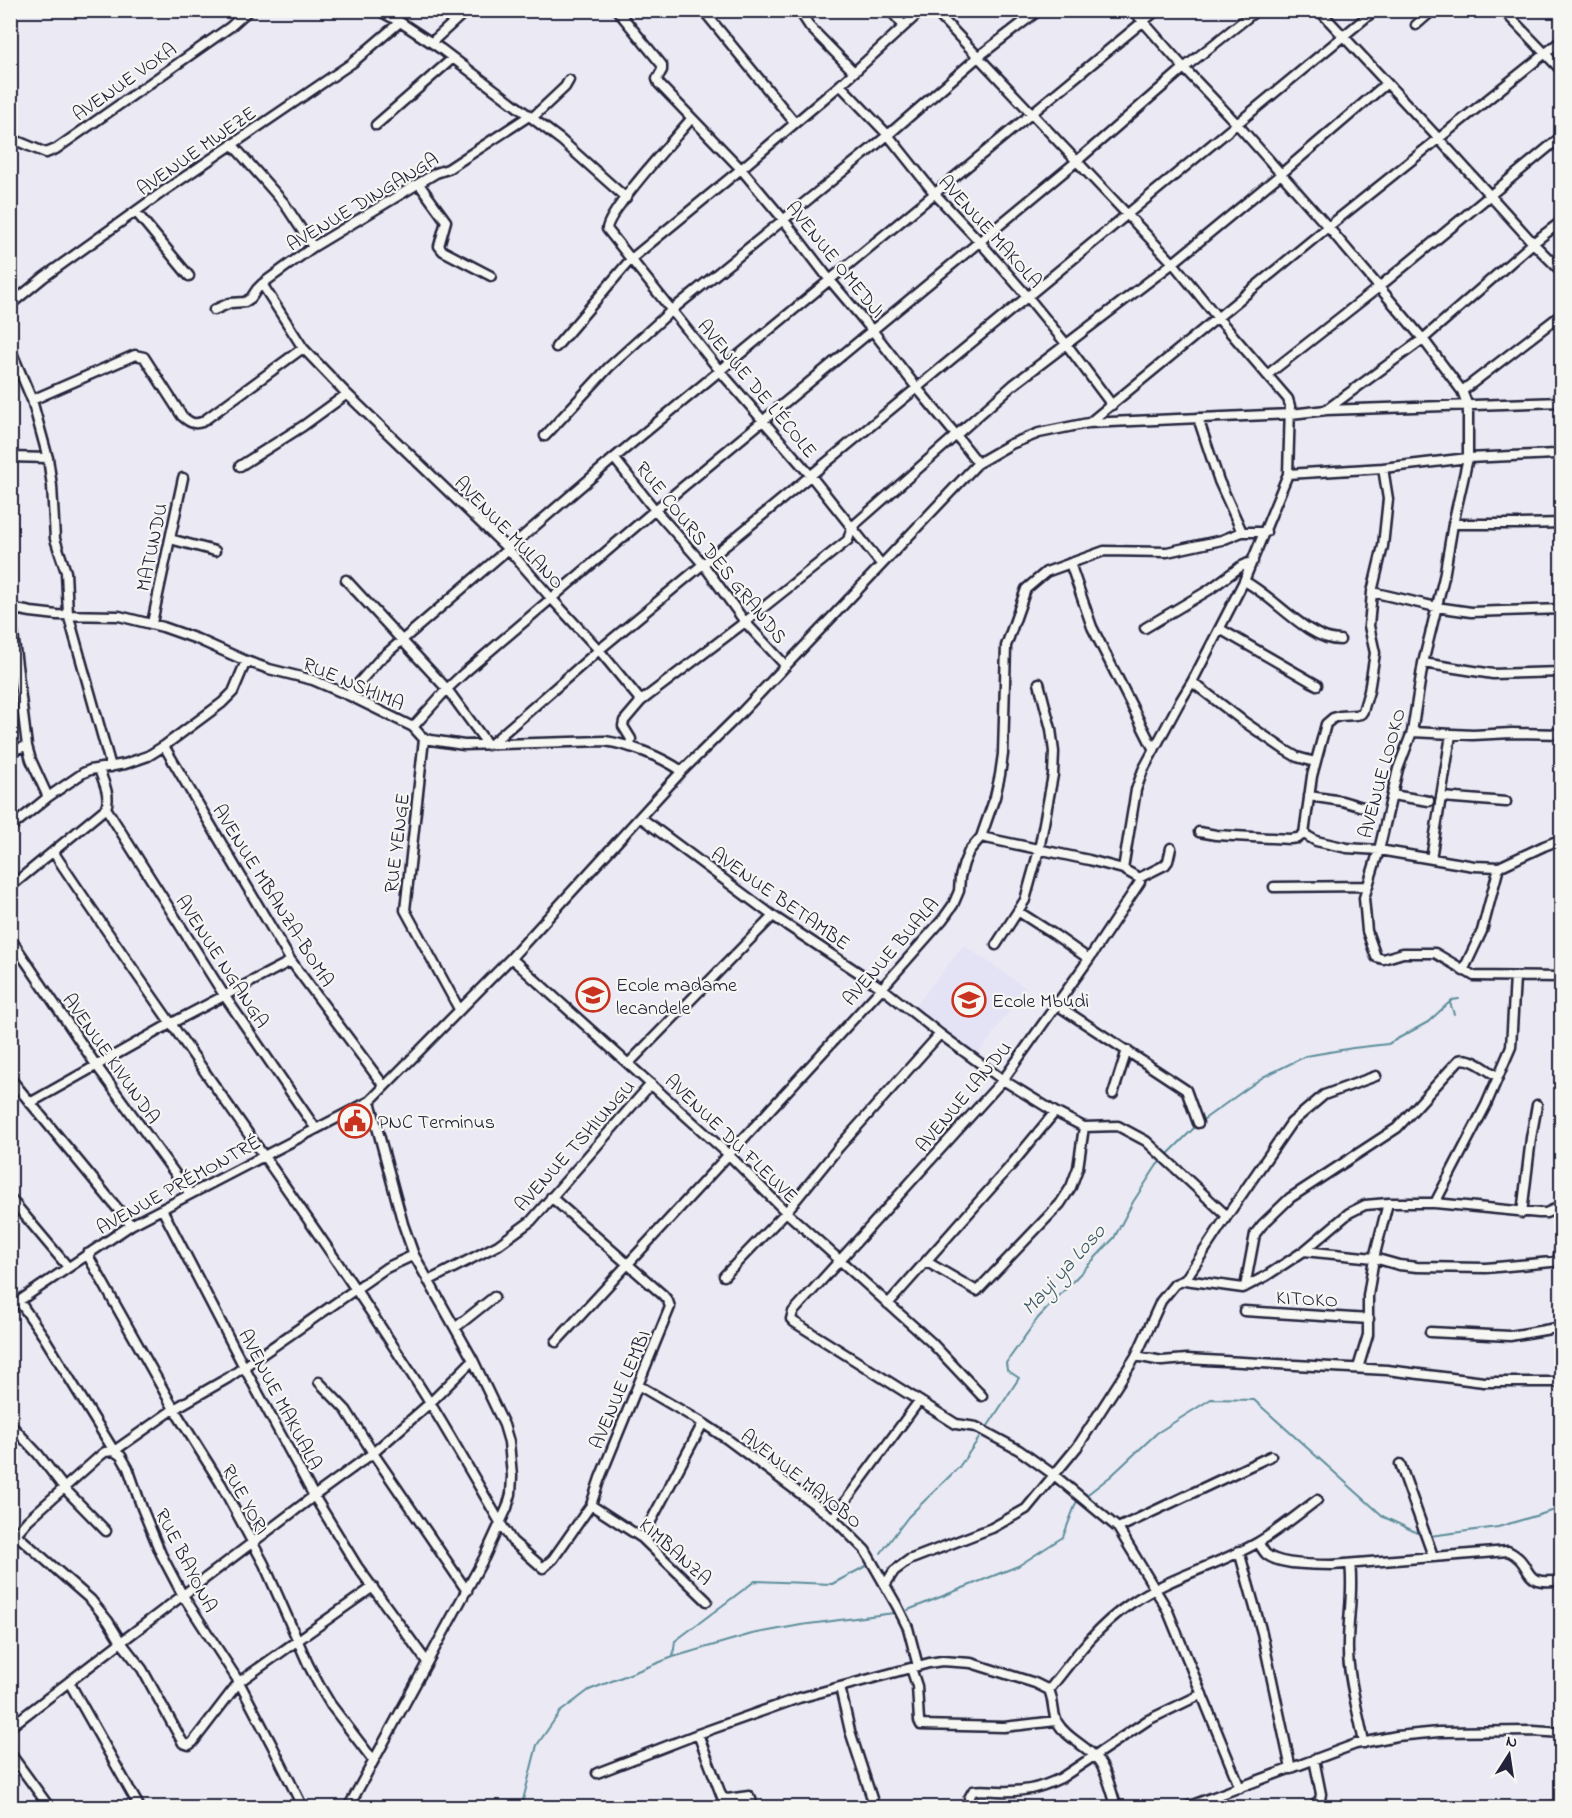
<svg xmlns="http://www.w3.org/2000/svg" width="1572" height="1818" viewBox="0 0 1572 1818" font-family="'Indie Flower',sans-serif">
  <rect width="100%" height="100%" fill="#ebeaf4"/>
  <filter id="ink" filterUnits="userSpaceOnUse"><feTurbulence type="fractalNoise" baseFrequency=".0167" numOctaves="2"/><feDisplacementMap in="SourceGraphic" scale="12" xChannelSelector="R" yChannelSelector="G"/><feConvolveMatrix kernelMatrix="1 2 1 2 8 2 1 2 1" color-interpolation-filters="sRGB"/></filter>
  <g filter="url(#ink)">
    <path fill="#e4e2f5" d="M964,945L1026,988L975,1059L911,1011Z"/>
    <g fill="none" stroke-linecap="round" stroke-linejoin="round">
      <path stroke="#5d8d9b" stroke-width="2" d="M1450,1003L1454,1014
        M1200,1122L1263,1077L1306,1056L1353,1048L1388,1044L1428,1022L1452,1000L1459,999
        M1166,1156L1196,1126
        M986,1429L1019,1378L1007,1370L1006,1363L1038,1318L1114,1238L1133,1202L1157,1165L1162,1160
        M1084,1497L1111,1476L1157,1433L1211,1399L1254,1400L1384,1517L1422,1535
        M1430,1536L1498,1527L1562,1508
        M881,1553L908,1517L959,1467L982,1434
        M908,1610L1018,1566L1063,1537L1076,1503L1079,1500
        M673,1657L752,1634L801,1625L894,1613
        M521,1808L537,1745L560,1712L589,1690L673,1657L675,1641L755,1581L832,1584L866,1566"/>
      <defs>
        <path id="minor" d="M378,10L400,22L441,49L561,140L626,198
          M617,10L662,65V70L657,79L659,84L741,169L783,219L829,279L872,330L917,388L956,435L978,463
          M703,10L795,123
          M799,10L810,27L854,72
          M890,10L904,26
          M934,10L1173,263L1217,317L1288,399L1290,406L1288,474L1244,581L1192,682L1178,705L1143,770L1136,790L1123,869
          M1133,10L1184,68L1237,124L1328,227L1423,339L1462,391L1468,406V458L1453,524L1444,577L1423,663L1412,732L1398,769L1379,850L1364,898L1367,931L1376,957L1383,959L1403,953H1435L1474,976L1562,977
          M1319,10L1439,139L1533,243L1562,272
          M1503,10L1562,71
          M1416,25L1433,10
          M432,42L467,10
          M840,85L888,135L935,194L980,242L1027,296L1067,345L1112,405
          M532,118L565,87L569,80
          M691,119C676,137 608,211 607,229L720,371L811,476L881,564
          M376,125L453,58
          M10,138L46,153L56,149L230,27L249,10
          M232,144L284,203L313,247
          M419,184L446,221L439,246L443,251L491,276
          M136,212L189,276
          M262,284L303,348
          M10,305L44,277L164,191L352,63L400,22
          M214,310L230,303L245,302L251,298L257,289L262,284L313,247L436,173L448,169L529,116
          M556,347L631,259L741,169L840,85L922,10
          M10,348L32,400L48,458L52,486L55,539L66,572L68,614L111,767
          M1267,375L1379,287L1562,136
          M1462,391L1562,314
          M32,400L135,355L144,357L182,416C189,422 193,425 202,422L303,348L347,394L508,549L551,598L599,650L641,701
          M1326,410L1423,339L1533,243L1562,221
          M1198,418L1219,481L1242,532
          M1089,423L1328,227L1562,40
          M545,436L609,367L672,310L888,135L978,57L1039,10
          M10,457L48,458
          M614,458L655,510L703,564L745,622L786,666
          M240,466L303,426L347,394
          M1288,474L1383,468L1468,458L1556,454
          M1453,524H1520L1562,523
          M170,539L215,551
          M1070,563L1092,627L1154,750
          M346,580L447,689L488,745
          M1244,581C1274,596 1307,640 1340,640
          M1372,592L1436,607L1471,612L1562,609
          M10,608L31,612L57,615L119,616L163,627L197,639L246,661L269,669L313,680L348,695L413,727L424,739L464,745L605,741C631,745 660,756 682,771
          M10,609L27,746L31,760L48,797
          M152,623L183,478
          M1145,628L1209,590L1240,567L1253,561
          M1220,629L1317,685
          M1423,663L1493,674L1562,672
          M1192,682L1243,721L1285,750L1297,757L1315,762
          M348,695L379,660L614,458L1157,10
          M413,727L447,689L464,673L655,510L1077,161L1184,68L1257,10
          M1412,732L1473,735L1512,733L1562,734
          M424,739L405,910L459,1009
          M491,744L599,650L1375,10
          M164,746L291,961L384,1086
          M630,747L631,739L623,726L624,721L641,701L745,622L848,540L852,527L1013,385L1173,263L1281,174L1387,83
          M10,751L27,746
          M1392,795L1429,801
          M1309,796L1342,801L1366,808
          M1442,797L1506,802
          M106,808L224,995L316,1129
          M640,817L773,916L882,988L940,1034L1003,1080L1055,1112L1084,1127L1118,1126L1146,1141L1227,1216
          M10,828L48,797L83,773L90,770L125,764L148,756L164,746L222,703L233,692L246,661
          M1199,832L1216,835L1290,839L1298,838L1304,834
          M1304,834L1312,776L1326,724L1333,718L1340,716L1356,715L1361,714L1363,711L1369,691L1375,653L1369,626L1372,592L1383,546L1388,499L1383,468
          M1304,834L1316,841L1347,848L1379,850L1474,866L1499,867L1544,846L1562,839
          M981,837L1089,860L1123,869L1139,878
          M54,853C177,1038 311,1215 430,1403C454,1442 477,1483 501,1524L512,1541L543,1568L553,1559L591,1505L600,1478L670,1307L668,1301L663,1295L551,1197
          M1431,859L1451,735
          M1139,878L1140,882L1089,959L1003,1080L793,1312L791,1319L794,1322L956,1424L976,1427L1019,1450L1054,1475L1118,1528L1167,1609L1240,1788
          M1139,878L1165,865L1168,861L1171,848
          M10,887L106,808C111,796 103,781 99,769
          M1274,887L1367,886
          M1019,912L1055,935L1089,959
          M10,938L96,1065L190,1194
          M996,945L1025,900L1039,850L1053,775L1054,752L1051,729L1039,683
          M511,958L728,1154L786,1212L931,1342L982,1396
          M1463,971L1482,931L1499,867
          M1057,1005L1186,1090L1198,1123
          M629,1063L773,916
          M10,1078L131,1225
          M1113,1094L1127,1050
          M30,1103L170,1024L291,961
          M10,1198L68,1267
          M1435,1203L1486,1105L1511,1047L1515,977
          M162,1209L244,1367L314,1496L373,1453L346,1410L319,1382
          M1522,1213L1531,1138L1537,1105
          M1304,1251L1374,1258L1399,1265L1417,1267L1486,1268L1562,1261
          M87,1254L174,1409L221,1484L264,1564L308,1664L319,1685L331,1705L373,1760
          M1558,1261L1562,1235
          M927,1262L977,1291L1060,1204L1071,1187L1078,1168L1084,1127
          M724,1276L786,1212L839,1147L940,1034
          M1185,1280L1243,1288L1266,1276L1304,1251L1349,1213L1365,1205L1388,1203H1435L1539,1213H1546L1562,1206
          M428,1281L498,1245L531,1221L651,1084
          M1245,1287L1255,1234L1262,1225L1290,1198L1397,1128L1459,1060C1471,1056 1487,1070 1498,1077
          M19,1301L44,1337L114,1451L121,1456L128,1468L142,1508L161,1554L182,1594L239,1682L272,1745L303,1808
          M888,1304L1007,1170L1055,1112
          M10,1309L19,1301L131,1225L370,1101L511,958L682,771L742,712L978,463L1011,444L1039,433L1088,423L1291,414L1326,410L1562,402
          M1244,1311L1369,1319
          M455,1328L494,1297
          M1430,1332L1510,1336L1562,1327
          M556,1342L882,988L943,919L953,905L959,891L960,877L964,863L969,851L981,837L995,797L1000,775L1003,754L1006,646L1026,589L1046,572L1104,551L1167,552L1222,540L1242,532H1266
          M1136,1356L1162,1361L1187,1359L1387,1370L1484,1382H1562
          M1358,1368L1368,1335V1296L1374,1258L1388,1203
          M638,1385L703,1423L727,1439L833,1518L865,1550L897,1606L908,1628L918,1666
          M10,1424L38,1454L65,1489L106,1531
          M1400,1464L1433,1556
          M591,1505L642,1538L707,1601
          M833,1518L919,1401
          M1118,1528L1271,1456
          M10,1529L91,1600L108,1621L121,1642L10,1727
          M642,1538L703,1423
          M10,1541L28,1520L101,1455L105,1452L114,1451L174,1409L228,1378L386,1268L414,1255
          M1258,1543C1261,1546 1263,1551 1266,1554C1278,1565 1316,1565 1332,1565L1508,1551C1537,1565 1517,1587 1562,1580
          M1239,1551L1262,1633L1291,1769
          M1350,1564C1354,1593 1347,1622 1348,1651C1348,1678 1359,1715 1364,1743
          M885,1585L894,1571L909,1560L992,1528L1026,1509L1078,1446L1136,1356L1161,1301L1175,1284L1185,1280L1227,1216L1291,1123L1324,1095L1376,1076
          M373,1587L239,1682L193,1742L189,1745L183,1743L142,1669L121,1642L314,1496L357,1566L427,1662
          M467,1591L373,1453L430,1403L473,1360
          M911,1668L917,1686L919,1721L921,1725L1004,1727L1056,1721
          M69,1682L140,1808
          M840,1687L850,1731L875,1808
          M1049,1690C1073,1659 1096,1627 1130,1604C1169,1577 1216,1566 1257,1543C1278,1531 1298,1514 1317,1500
          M698,1734L722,1797L727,1799L749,1796L751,1799L753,1808
          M10,1753L50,1808
          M597,1773L698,1734L799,1698L929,1663L942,1661L971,1663L1035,1683L1049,1690C1054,1700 1052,1712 1057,1722C1067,1739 1086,1745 1098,1760C1108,1773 1111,1792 1117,1808
          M348,1808L484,1558L507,1508L511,1494L512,1476L509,1442L504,1425L473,1360L414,1255L403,1224L370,1101
          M969,1808V1798L973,1791C981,1789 989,1791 997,1791C1023,1792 1038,1789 1061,1778L1148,1720L1202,1694
          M1184,1808L1356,1744L1397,1736L1439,1732L1533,1731L1562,1733
          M1312,1808L1320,1800L1321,1794L1314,1759
          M1509,1808L1562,1806"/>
      </defs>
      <use href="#minor" stroke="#22223b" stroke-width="13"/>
      <use href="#minor" stroke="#f6f6f2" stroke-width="8"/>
    </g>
  </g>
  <defs>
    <symbol id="school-ring" viewBox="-11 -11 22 22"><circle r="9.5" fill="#f6f6f2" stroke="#c8321e" stroke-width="1.5"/><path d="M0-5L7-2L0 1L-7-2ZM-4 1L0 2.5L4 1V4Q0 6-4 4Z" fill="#c8321e"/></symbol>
    <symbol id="civic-ring" viewBox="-11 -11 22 22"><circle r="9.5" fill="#f6f6f2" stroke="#c8321e" stroke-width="1.5"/><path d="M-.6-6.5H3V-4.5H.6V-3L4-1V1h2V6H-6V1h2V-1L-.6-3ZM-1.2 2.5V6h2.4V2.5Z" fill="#c8321e"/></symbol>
  </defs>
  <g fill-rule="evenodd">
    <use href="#school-ring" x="574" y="976" width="38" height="38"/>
    <use href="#school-ring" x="950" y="981" width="38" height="38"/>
    <use href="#civic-ring" x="336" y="1102" width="38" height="38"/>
  </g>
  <g text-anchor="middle" stroke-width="4.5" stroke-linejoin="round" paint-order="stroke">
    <g font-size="20" fill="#22223b" stroke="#f6f6f2">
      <text transform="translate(124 81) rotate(-35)" y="7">AVENUE VOKA</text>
      <text transform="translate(196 150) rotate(-35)" y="7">AVENUE MWEZE</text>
      <text transform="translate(362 201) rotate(-31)" y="7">AVENUE DINGANGA</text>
      <text transform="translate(991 231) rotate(48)" y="7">AVENUE MAKOLA</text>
      <text transform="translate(836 259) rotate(51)" y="7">AVENUE OMEDJI</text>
      <text transform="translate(758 388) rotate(50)" y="7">AVENUE DE L'ÉCOLE</text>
      <text transform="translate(510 532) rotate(46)" y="7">AVENUE MULANO</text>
      <text transform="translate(151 547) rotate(-78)" y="7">MATUNDU</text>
      <text transform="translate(712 552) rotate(51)" y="7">RUE COURS DES GRANDS</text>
      <text transform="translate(354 683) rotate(23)" y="7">RUE NSHIMA</text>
      <text transform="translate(1381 773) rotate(-75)" y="7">AVENUE LOOKO</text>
      <text transform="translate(396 843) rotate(-83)" y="7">RUE YENGE</text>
      <text transform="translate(274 895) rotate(58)" y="7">AVENUE MBANZA-BOMA</text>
      <text transform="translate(781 898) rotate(35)" y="7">AVENUE BETAMBE</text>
      <text transform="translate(890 951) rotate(-49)" y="7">AVENUE BUALA</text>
      <text transform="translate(223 961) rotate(57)" y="7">AVENUE NGANGA</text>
      <text transform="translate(112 1058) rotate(55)" y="7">AVENUE KIVUNDA</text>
      <text transform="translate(963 1096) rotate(-50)" y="7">AVENUE LANDU</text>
      <text transform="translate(732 1138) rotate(44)" y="7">AVENUE DU FLEUVE</text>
      <text transform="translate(574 1145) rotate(-48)" y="7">AVENUE TSHIUNGU</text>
      <text transform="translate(178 1184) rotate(-29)" y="7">AVENUE PRÉMONTRÉ</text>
      <text transform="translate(1307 1298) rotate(3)" y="7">KITOKO</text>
      <text transform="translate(619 1389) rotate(-67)" y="7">AVENUE LEMBI</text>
      <text transform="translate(281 1399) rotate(62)" y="7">AVENUE MAKUALA</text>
      <text transform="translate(802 1478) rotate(38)" y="7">AVENUE MAYOBO</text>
      <text transform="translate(246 1499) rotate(61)" y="7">RUE YORI</text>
      <text transform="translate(676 1551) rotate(42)" y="7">KIMBANZA</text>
      <text transform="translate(187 1560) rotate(63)" y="7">RUE BAYONA</text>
    </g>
    <g font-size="20" fill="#22223b" stroke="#f6f6f2" text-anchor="start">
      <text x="616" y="991">Ecole madame<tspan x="616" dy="23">lecandele</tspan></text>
      <text x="992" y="1007">Ecole Mbudi</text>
      <text x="378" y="1128">PNC Terminus</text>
    </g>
    <g font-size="21" font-style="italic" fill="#3f586b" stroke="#f6f6f2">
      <text transform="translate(1063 1269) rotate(-48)" y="7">Mayi ya Loso</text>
    </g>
  </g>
  <rect width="1572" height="1818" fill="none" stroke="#f6f6f2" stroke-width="36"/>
  <rect x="18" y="18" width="1536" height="1782" fill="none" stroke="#22223b" stroke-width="2" filter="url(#ink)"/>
  <g transform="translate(1509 1755) rotate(12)" stroke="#f6f6f2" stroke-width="4.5" paint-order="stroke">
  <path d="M0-4.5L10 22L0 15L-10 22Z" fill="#22223b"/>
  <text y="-9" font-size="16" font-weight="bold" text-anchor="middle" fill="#22223b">N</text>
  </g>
</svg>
